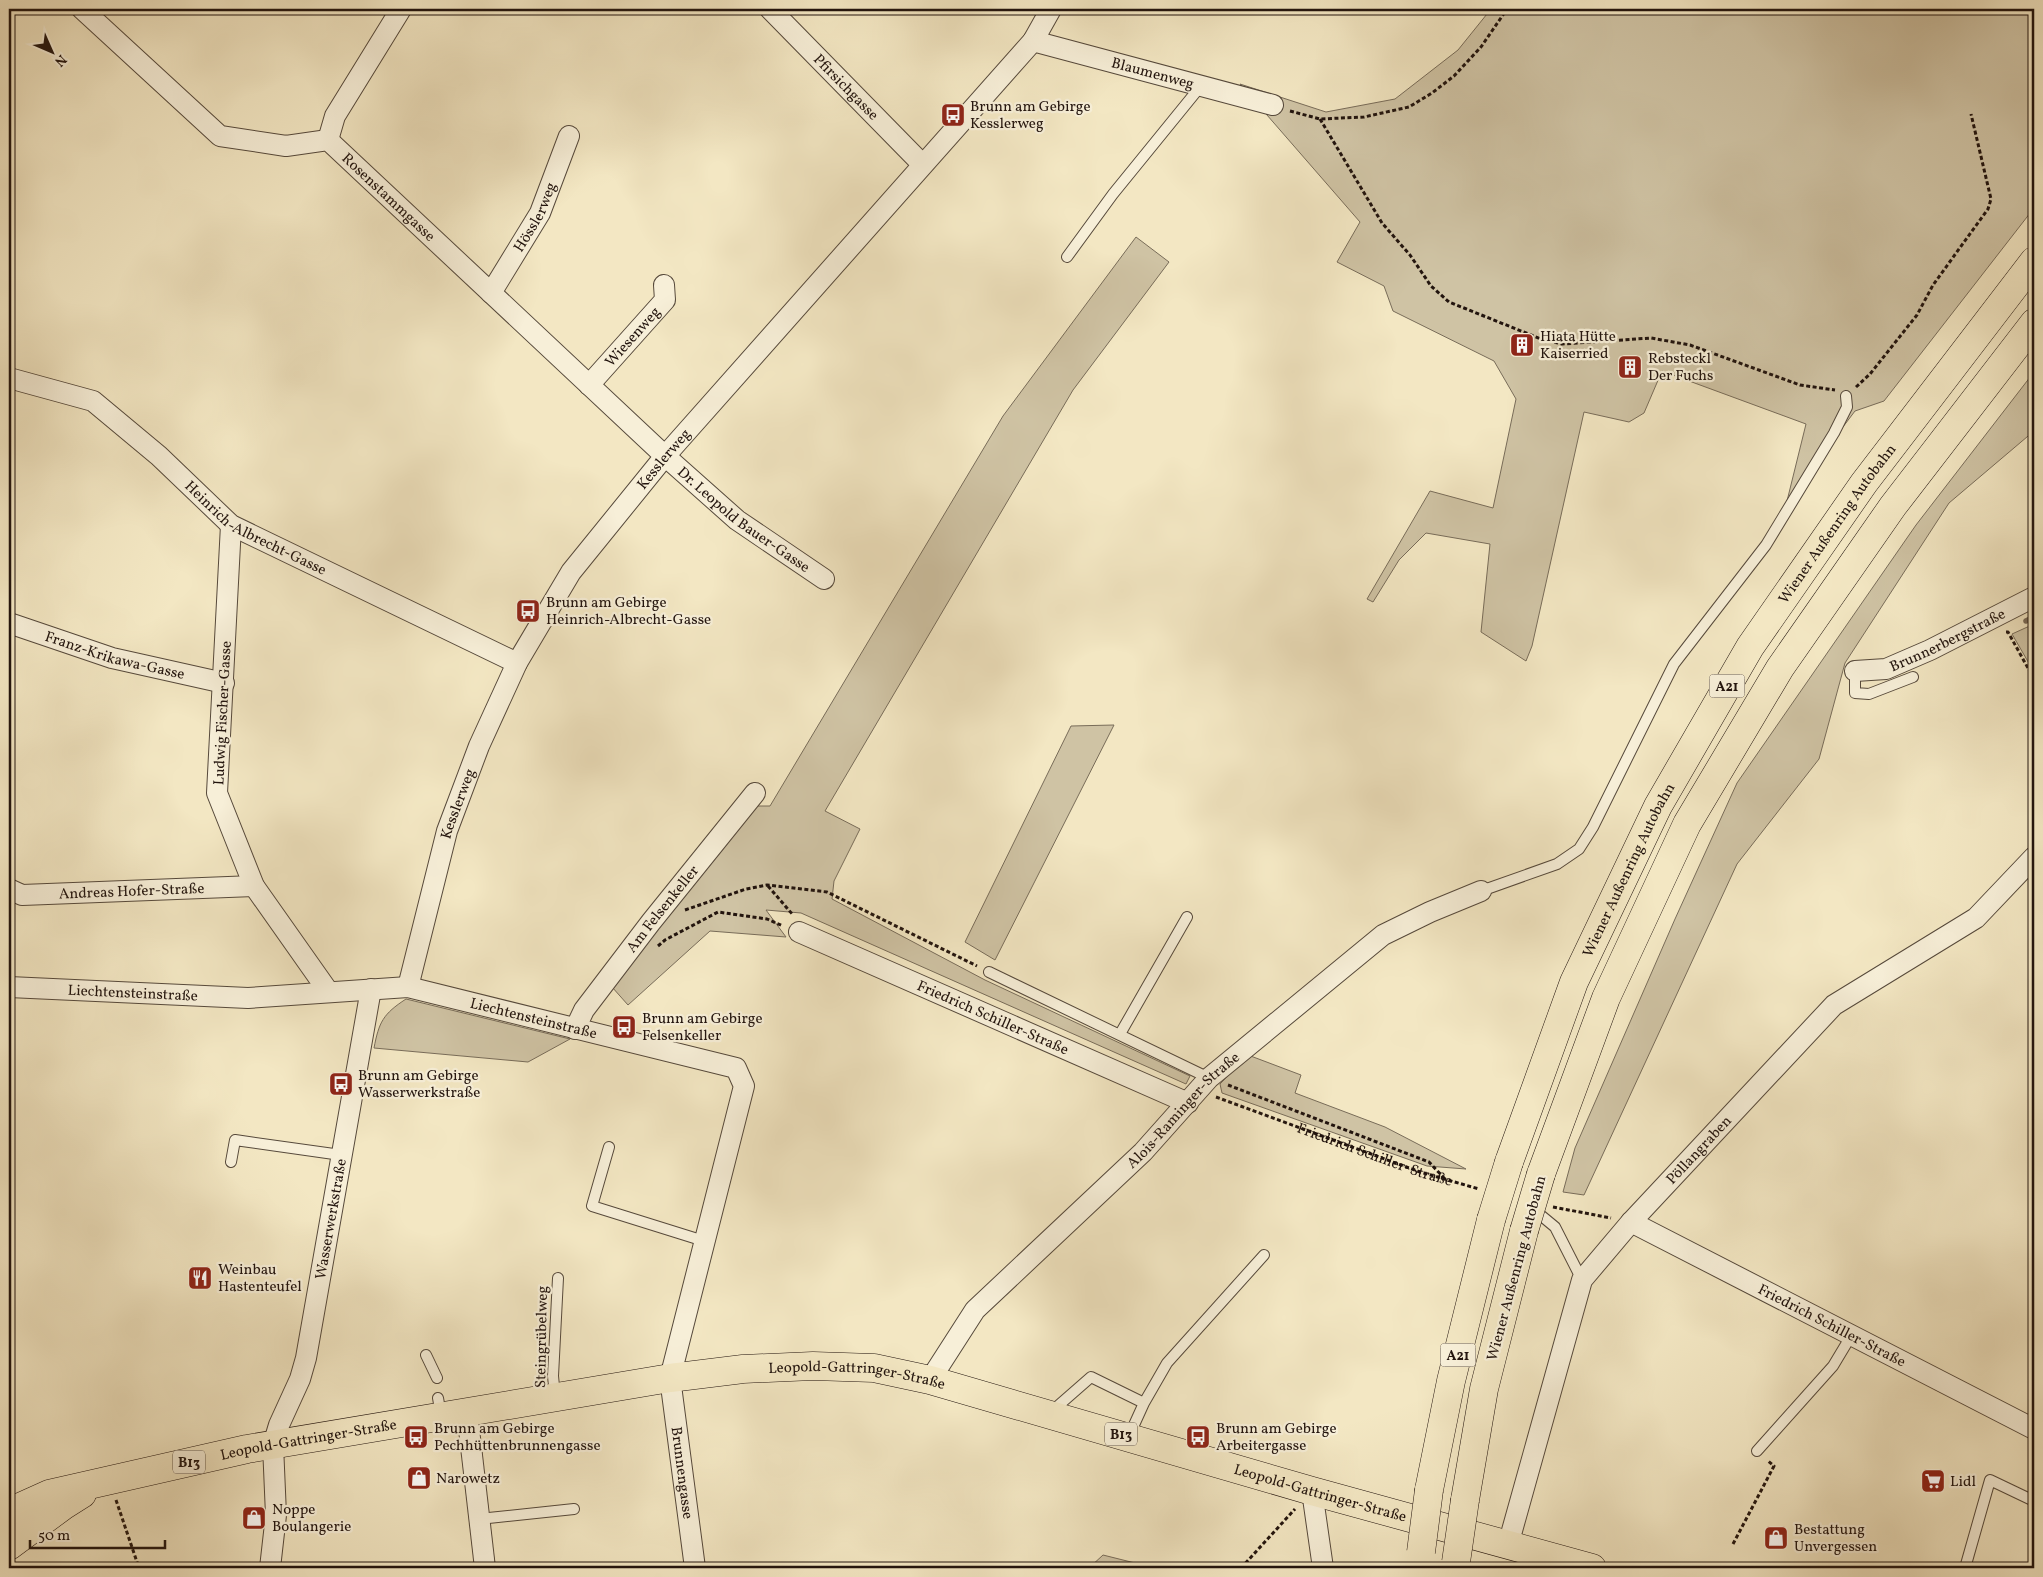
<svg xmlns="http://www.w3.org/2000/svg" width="2043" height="1577" viewBox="0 0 2043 1577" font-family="Vollkorn,serif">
  <rect width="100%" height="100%" fill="#f3e7c3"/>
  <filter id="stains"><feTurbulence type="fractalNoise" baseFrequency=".004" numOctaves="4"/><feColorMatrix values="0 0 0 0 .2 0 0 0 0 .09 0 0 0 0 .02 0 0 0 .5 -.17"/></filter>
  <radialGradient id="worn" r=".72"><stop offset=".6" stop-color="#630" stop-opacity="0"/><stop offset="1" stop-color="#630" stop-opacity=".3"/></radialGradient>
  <path fill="#cfc3a4" stroke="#786c59" d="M1491,9H2034V208L1884,401L1855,411L1787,501L1806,424L1662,371L1644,413L1629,422L1584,412L1532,646L1526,661L1481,632L1490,544L1426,533L1399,560L1373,602L1367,599L1430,491L1493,508L1516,399L1494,361L1393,311L1384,286L1337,262L1360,222L1240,84L1326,112L1395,99L1458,50Z
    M1136,237L1169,262L1073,390L825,811L860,829L834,881L832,899L985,980L1190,1076L1186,1084L801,913L766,910L786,937L710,931L628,1005L612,987L753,806H770L1003,416Z
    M2034,372V387L2031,388L2034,397V431L1949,503L1845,663L1819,759L1737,864L1584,1195L1563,1192L1575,1148L1675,919L1737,783L1916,525Z
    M2034,624V672L2012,634Z
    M1114,725L995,960L965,942L1071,726Z
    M406,999L570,1039L528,1062L374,1048C379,1022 383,1014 406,999Z
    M1248,1055L1301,1075L1295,1093L1385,1127L1466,1169L1427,1166L1222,1093L1220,1084Z
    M1103,1555L1147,1566L1149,1568H1091L1090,1567Z"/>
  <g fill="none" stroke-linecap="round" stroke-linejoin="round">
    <path stroke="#756755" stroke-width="5.5" d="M2026,621L2034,617"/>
    <defs>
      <path id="lane" d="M1067,257L1113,194L1200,87
        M1855,671V693L1869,694L1913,677
        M1481,891L1557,864L1579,849L1593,827L1674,664L1766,545L1834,433L1847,407L1846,396
        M989,972L1209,1078
        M1120,1034L1187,917
        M609,1147L592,1206L704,1241
        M231,1162L235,1140L341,1155
        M1532,1208L1555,1227L1582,1280
        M426,1355L437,1378
        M555,1396L553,1376L558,1278
        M438,1398L441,1415
        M1051,1412L1091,1377L1144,1403
        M1129,1436L1144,1403L1167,1363L1264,1255
        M1757,1451L1833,1366L1851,1336
        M479,1519L574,1509
        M1965,1568L1990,1480L2034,1501"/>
      <g id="street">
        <path id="s2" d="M82,9L220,136L286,146L328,140L665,456L737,520L824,579"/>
        <path id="s3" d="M770,9L922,164"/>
        <path id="s4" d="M1033,41L1273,105"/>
        <path d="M328,140L335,116L401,9"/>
        <path id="s5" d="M491,293L540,213L569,136"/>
        <path id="s6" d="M9,378L93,401L159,456L231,525L517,663"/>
        <path id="s7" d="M589,385L665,300L664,285"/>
        <path d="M231,525L217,793L254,886L328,991"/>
        <path id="s8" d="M9,623L112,658L224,683"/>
        <path id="s9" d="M1855,671L1886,669L1930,650L2034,597"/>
        <path id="s10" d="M9,889L22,895L254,886"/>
        <path id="s11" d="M799,932L1188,1103"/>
        <path id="s12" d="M9,987L248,998L408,987L736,1068L744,1086L670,1378L695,1568"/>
        <path id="s13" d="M408,987L447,831L479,746L517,663L571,572L665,456L1033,41L1051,9"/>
        <path id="s14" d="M575,1029L584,1010L651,922L755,793"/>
        <path id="s15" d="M1631,1222L2034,1429"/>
        <path id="s16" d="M930,1380L975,1310L1143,1152L1209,1078L1383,935L1430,912L1481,891"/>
        <path d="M467,1412L485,1568"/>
        <path d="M1312,1491L1323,1568"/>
        <path id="s17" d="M1508,1545L1582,1280L1631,1222L1834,1005L1976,918L2034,857"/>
        <path id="s18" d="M270,1568L276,1515L273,1445L279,1425L300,1379L306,1358L371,989"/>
      </g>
      <g id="primary">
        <path id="s19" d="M9,1512L49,1494L247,1449L670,1378L743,1369L813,1366L874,1368L930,1380L1312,1491L1592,1568"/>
        <path d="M9,1546L63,1506L82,1494"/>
      </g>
      <g id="highway">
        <path id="s20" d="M1509,1162L1574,982L1658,806L1750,647L1864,483L2034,261"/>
        <path d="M1541,1174L1606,998L1687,824L1780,668L1893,506L2034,323"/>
        <path d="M1429,1490L1451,1381L1491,1220"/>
        <path d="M1465,1500L1484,1389L1524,1231"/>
      </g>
    </defs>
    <use href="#lane" stroke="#56493b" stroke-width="12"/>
    <use href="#street" stroke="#56493b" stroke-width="22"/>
    <use href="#primary" stroke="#22140e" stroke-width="29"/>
    <use href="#highway" stroke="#22140e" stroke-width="29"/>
    <g stroke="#22140e" stroke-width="3" stroke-dasharray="4 2.5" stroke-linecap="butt">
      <path d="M1290,111L1320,119L1364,117L1409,107L1432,93L1454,76L1481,47L1507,9"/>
      <path d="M1320,119L1382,223L1410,255L1431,286L1449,302L1541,339L1562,344L1651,338L1690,345L1800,385L1835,390"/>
      <path d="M1856,387L1870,374L1917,315L1933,285L1988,209L1991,199L1971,114"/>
      <path d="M2006,632H2008L2034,679"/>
      <path d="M768,886L793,915"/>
      <path d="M685,910L746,889L767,885L827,892L977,966"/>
      <path d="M658,946L665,940L718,912L767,919L783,926"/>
      <path d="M1228,1085L1429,1162L1445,1179"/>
      <path id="s1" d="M1216,1097L1420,1172L1479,1189"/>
      <path d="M1553,1207L1611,1218"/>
      <path d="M116,1500L139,1568"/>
      <path d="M1733,1544L1774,1466L1767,1460"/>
      <path d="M1241,1568L1295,1509"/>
    </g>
    <use href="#lane" stroke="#f7efd8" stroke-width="10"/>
    <use href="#street" stroke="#f7efd8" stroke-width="20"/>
    <use href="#primary" stroke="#f3e7c3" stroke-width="28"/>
    <use href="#highway" stroke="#f3e7c3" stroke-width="28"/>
    <defs>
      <path id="highway-bridge" d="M1491,1220L1509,1162
        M1524,1231L1541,1174
        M1421,1552L1429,1490
        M1456,1562L1465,1500"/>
    </defs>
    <use href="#highway-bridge" stroke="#22140e" stroke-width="29" stroke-linecap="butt"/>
    <use href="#highway-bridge" stroke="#f3e7c3" stroke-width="28"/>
  </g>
  <defs>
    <symbol id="bus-square" viewBox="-11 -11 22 22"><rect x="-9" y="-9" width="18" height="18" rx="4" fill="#8f2418" stroke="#f7efd8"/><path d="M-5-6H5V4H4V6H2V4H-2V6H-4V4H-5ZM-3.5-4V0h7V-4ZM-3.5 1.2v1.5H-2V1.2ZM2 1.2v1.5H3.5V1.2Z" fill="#fff"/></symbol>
    <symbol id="building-square" viewBox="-11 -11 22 22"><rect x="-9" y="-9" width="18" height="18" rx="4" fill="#8f2418" stroke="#f7efd8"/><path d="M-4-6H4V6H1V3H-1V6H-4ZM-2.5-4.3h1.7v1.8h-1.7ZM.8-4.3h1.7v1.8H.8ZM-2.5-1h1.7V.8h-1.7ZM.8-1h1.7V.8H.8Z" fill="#fff"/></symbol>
    <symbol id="restaurant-square" viewBox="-11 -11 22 22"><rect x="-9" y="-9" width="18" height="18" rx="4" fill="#8f2418" stroke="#f7efd8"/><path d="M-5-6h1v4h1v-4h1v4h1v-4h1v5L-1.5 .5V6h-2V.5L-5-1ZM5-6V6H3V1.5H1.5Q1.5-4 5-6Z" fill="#fff"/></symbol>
    <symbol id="shop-square" viewBox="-11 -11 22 22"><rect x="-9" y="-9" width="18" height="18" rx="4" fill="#8f2418" stroke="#f7efd8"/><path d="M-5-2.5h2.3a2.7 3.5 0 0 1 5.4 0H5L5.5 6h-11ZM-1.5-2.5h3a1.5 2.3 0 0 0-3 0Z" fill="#fff"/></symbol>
    <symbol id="supermarket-square" viewBox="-11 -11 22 22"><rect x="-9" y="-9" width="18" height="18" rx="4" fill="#8f2418" stroke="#f7efd8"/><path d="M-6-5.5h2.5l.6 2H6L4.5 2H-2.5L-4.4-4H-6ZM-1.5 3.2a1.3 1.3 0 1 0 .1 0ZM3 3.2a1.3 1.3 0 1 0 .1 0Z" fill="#fff"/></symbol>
  </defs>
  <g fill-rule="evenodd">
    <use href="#bus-square" x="939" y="101" width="28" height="28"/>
    <use href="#building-square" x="1508" y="331" width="28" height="28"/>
    <use href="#building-square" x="1616" y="353" width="28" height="28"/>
    <use href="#bus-square" x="514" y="597" width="28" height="28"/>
    <use href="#bus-square" x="610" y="1013" width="28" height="28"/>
    <use href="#bus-square" x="327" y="1070" width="28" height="28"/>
    <use href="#restaurant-square" x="186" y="1264" width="28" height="28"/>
    <use href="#bus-square" x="402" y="1423" width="28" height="28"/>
    <use href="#bus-square" x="1184" y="1423" width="28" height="28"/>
    <use href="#shop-square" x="405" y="1464" width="28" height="28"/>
    <use href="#supermarket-square" x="1919" y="1467" width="28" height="28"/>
    <use href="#shop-square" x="240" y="1504" width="28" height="28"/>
    <use href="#shop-square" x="1762" y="1524" width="28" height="28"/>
  </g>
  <g text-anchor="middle" stroke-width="4.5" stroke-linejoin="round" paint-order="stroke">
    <g fill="#f7efd8" stroke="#62564b" stroke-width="1">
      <rect x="1709.5" y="674.5" width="35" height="23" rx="4"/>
      <rect x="1440.5" y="1343.5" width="35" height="23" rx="4"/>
      <rect x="1105" y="1422.5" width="32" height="23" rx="4"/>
      <rect x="173" y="1450.5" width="32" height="23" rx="4"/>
    </g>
    <g font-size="14" font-weight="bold" fill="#22140e">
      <text x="1727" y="691">A21</text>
      <text x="1458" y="1360">A21</text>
      <text x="1121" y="1439">B13</text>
      <text x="189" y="1467">B13</text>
    </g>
    <g font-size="15" fill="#22140e" stroke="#f7efd8">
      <text dy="5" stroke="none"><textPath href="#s4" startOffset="124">Blaumenweg</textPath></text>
      <text dy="5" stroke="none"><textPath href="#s3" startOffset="109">Pfirsichgasse</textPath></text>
      <text dy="5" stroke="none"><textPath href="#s2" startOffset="380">Rosenstammgasse</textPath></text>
      <text dy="5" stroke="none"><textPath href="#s5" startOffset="88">Hösslerweg</textPath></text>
      <text dy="5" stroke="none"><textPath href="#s7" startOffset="65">Wiesenweg</textPath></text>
      <text dy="5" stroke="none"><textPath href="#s13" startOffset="595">Kesslerweg</textPath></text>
      <text dy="5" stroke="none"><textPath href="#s2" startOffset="860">Dr. Leopold Bauer-Gasse</textPath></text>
      <text dy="5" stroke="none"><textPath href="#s20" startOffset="721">Wiener Außenring Autobahn</textPath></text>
      <text dy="5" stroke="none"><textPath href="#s6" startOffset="295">Heinrich-Albrecht-Gasse</textPath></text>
      <text dy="5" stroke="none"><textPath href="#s9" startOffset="99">Brunnerbergstraße</textPath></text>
      <text dy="5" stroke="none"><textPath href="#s8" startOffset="111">Franz-Krikawa-Gasse</textPath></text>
      <text transform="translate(222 713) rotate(-87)" y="5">Ludwig Fischer-Gasse</text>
      <text dy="5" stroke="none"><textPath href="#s13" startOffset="190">Kesslerweg</textPath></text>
      <text dy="5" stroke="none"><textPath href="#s20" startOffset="316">Wiener Außenring Autobahn</textPath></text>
      <text dy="5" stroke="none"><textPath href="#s10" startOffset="124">Andreas Hofer-Straße</textPath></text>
      <text dy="5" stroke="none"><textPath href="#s14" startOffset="149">Am Felsenkeller</textPath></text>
      <text dy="5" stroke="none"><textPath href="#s12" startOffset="124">Liechtensteinstraße</textPath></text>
      <text dy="5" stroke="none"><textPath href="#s12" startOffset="529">Liechtensteinstraße</textPath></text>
      <text dy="5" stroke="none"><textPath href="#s11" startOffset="212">Friedrich Schiller-Straße</textPath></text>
      <text dy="5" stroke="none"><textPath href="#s16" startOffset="372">Alois-Raminger-Straße</textPath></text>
      <text dy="5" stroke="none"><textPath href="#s17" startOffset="450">Pöllangraben</textPath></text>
      <text dy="5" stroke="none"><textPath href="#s1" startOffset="169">Friedrich Schiller-Straße</textPath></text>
      <text dy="5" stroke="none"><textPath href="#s18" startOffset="358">Wasserwerkstraße</textPath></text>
      <text transform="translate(1516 1268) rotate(-75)" y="5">Wiener Außenring Autobahn</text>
      <text dy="5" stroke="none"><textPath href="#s15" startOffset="226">Friedrich Schiller-Straße</textPath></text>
      <text transform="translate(541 1337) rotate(-89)" y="5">Steingrübelweg</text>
      <text dy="5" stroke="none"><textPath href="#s19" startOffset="864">Leopold-Gattringer-Straße</textPath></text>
      <text dy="5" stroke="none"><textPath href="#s19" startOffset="309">Leopold-Gattringer-Straße</textPath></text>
      <text dy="5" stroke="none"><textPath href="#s12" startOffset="1154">Brunnengasse</textPath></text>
      <text dy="5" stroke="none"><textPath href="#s19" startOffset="1344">Leopold-Gattringer-Straße</textPath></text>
    </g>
    <g font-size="15" fill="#22140e" stroke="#f7efd8" text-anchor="start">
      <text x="970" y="111">Brunn am Gebirge<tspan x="970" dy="17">Kesslerweg</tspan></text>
      <text x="1540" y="341">Hiata Hütte<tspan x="1540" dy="17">Kaiserried</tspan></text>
      <text x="1648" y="363">Rebsteckl<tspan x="1648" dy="17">Der Fuchs</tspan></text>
      <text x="546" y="607">Brunn am Gebirge<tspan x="546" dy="17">Heinrich-Albrecht-Gasse</tspan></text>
      <text x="642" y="1023">Brunn am Gebirge<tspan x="642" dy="17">Felsenkeller</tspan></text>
      <text x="358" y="1080">Brunn am Gebirge<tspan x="358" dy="17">Wasserwerkstraße</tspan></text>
      <text x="218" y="1274">Weinbau<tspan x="218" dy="17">Hastenteufel</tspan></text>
      <text x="434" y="1433">Brunn am Gebirge<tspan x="434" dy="17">Pechhüttenbrunnengasse</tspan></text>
      <text x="1216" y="1433">Brunn am Gebirge<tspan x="1216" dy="17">Arbeitergasse</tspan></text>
      <text x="436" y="1483">Narowetz</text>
      <text x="1950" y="1486">Lidl</text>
      <text x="272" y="1514">Noppe<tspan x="272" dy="17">Boulangerie</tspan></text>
      <text x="1794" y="1534">Bestattung<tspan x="1794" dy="17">Unvergessen</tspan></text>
    </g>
  </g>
  <rect width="2043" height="1577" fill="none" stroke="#f3e7c3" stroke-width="30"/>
  <rect x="10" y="10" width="2023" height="1557" fill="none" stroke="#22140e" stroke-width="2.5"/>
  <rect x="15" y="15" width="2013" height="1547" fill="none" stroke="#22140e"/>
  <g transform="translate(52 52) rotate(135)" stroke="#f7efd8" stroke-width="4" paint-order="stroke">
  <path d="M0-4L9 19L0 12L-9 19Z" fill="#22140e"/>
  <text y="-8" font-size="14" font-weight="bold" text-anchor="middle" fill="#22140e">N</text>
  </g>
  <path d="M30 1540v8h135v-8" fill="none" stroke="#22140e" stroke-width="2.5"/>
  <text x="38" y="1540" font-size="15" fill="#22140e" stroke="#f7efd8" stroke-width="4" paint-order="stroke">50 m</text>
  <rect width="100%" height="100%" filter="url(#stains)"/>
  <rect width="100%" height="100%" fill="url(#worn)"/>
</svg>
